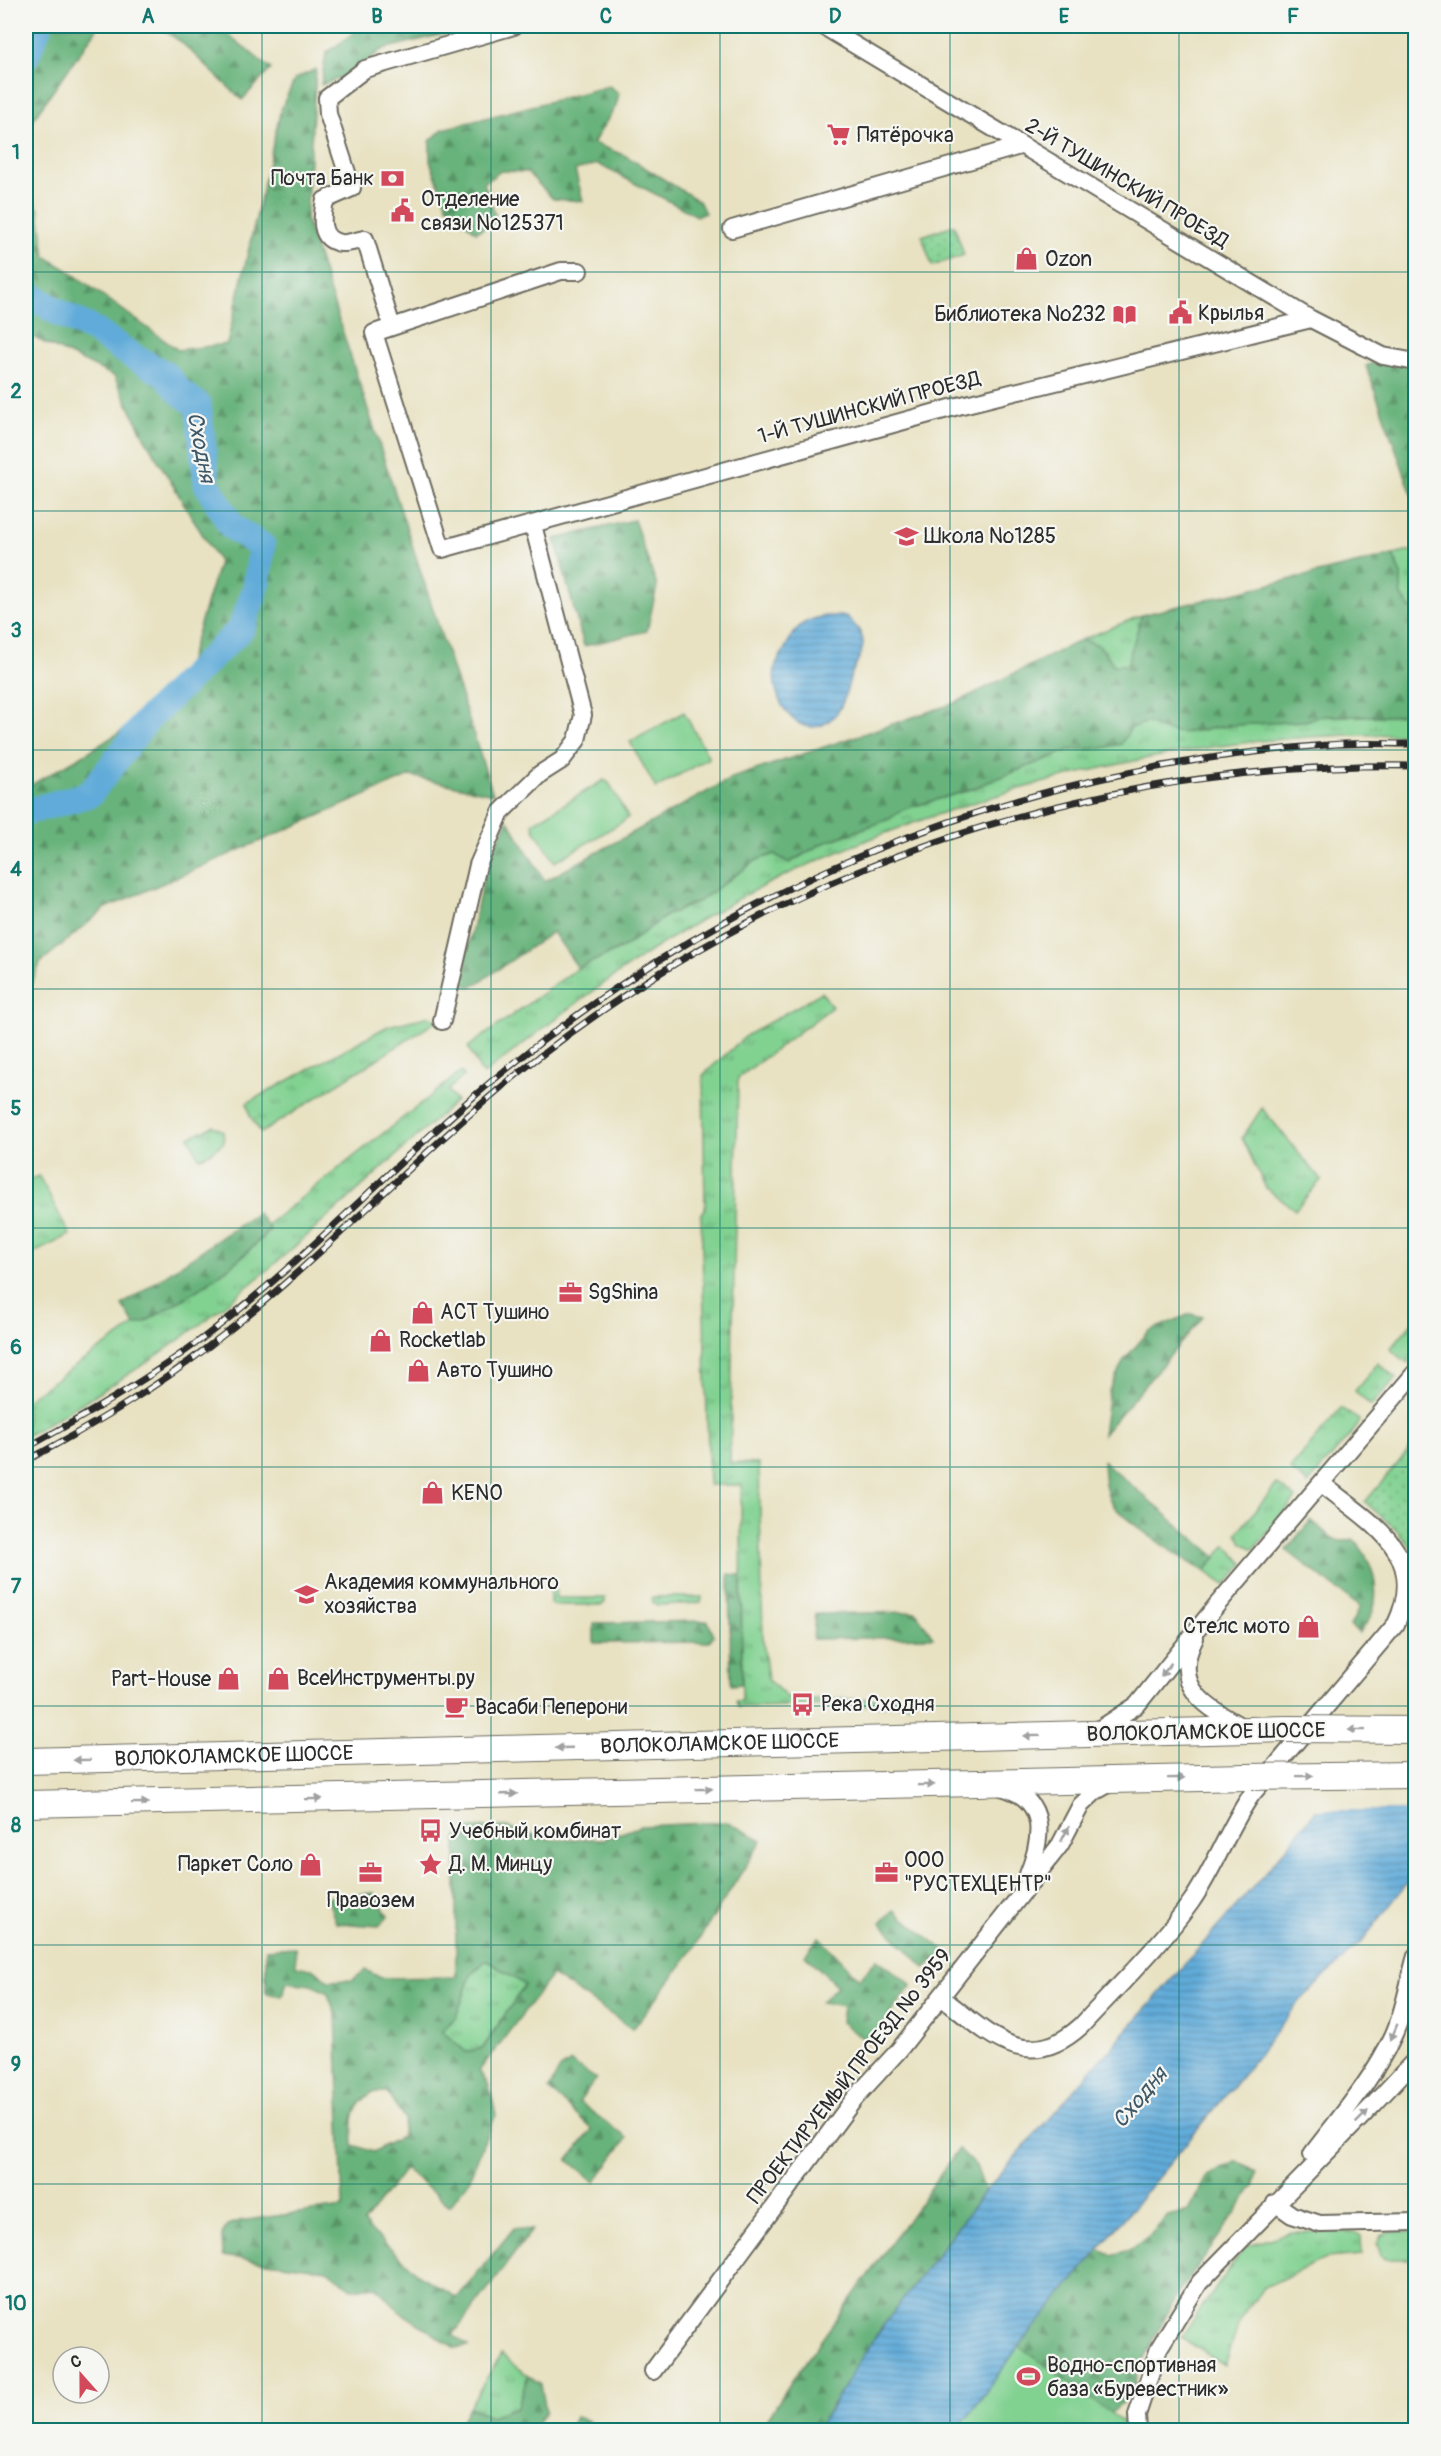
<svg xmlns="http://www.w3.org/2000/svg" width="1441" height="2456" viewBox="0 0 1441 2456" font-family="Pangolin,sans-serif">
  <defs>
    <pattern id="grass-tufts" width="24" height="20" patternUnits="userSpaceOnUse" patternTransform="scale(1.5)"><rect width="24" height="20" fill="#81d191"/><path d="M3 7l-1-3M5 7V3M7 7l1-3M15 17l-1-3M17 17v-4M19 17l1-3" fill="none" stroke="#6aaa77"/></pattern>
    <pattern id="forest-firs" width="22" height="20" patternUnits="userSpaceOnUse" patternTransform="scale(1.5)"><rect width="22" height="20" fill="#68b37b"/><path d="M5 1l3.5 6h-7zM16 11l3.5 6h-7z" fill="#569265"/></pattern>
    <pattern id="park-dots" width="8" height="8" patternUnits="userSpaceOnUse" patternTransform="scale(1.5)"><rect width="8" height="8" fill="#81d191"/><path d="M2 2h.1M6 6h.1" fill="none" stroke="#6aaa77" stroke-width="1.8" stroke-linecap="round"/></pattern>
    <pattern id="water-rules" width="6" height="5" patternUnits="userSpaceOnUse" patternTransform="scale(1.5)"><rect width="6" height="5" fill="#60abd9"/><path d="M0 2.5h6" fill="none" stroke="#4f8bb0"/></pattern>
  </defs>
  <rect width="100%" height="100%" fill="#f6f6f2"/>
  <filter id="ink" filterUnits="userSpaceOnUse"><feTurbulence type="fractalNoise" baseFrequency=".0167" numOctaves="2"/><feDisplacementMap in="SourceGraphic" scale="12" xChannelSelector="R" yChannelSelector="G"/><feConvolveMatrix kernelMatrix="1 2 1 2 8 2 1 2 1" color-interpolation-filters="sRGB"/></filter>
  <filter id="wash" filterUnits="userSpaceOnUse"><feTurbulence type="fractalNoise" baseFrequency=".008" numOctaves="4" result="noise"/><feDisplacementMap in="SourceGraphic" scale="24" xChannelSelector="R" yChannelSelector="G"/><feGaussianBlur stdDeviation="1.35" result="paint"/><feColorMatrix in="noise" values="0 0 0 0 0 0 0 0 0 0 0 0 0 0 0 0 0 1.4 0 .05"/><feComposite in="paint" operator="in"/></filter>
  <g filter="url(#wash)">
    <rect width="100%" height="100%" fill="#e8e2c2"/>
    <path fill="url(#grass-tufts)" stroke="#567e5e" stroke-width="1.5" d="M1415,550V609H1411L1401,594V575L1393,555Z
      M1142,615L1127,665H1114L1099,645L1081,640Z
      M1415,712V735C1268,730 1119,758 979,801C880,832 783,870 694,924C620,968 551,1022 483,1075L468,1047L578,968L624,947L667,915L699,901L757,860L774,854L790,863L821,844L889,819L904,809L966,791L1069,750L1103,748L1131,728L1147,722L1163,730L1182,733L1234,725L1305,721L1322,716H1390Z
      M822,992L832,1007L738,1078L730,1463L759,1464L763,1639L768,1680L787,1697L806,1700L916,1698L911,1704L738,1707L736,1701H742L741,1485H709L701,1215L705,1209L703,1075L747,1035Z
      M430,1016L437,1021L261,1133L250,1116L247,1103L388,1026Z
      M461,1072L464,1076L448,1090L456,1101C373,1176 291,1254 202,1323C146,1366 86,1401 26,1436V1400L135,1325L145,1322C191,1295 234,1269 270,1230L267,1225Z
      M1262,1108L1321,1180L1295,1210L1266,1188L1242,1138Z
      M213,1126L223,1131L224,1142L212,1152L199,1158L189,1137Z
      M39,1176L70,1235L26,1257V1182Z
      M1415,1319V1354L1408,1363L1390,1349Z
      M1378,1363L1396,1378L1371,1406L1355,1391Z
      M1341,1408L1359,1420L1357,1427L1308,1484L1290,1469Z
      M1277,1484L1296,1498L1254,1549L1242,1543L1237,1533Z
      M1226,1545L1244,1564L1225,1585L1205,1571Z
      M550,1588H555L556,1598H605V1602L601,1605H554L550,1604Z
      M652,1597H702L701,1603L658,1605L653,1603Z
      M486,1960L525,1984L483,2048L466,2052L442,2031L456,2017L471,1975Z
      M1390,2231H1415V2259H1386L1381,2256L1377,2243L1381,2236Z
      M1291,2232H1355L1361,2236L1362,2255L1326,2258L1265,2287L1248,2306L1239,2323L1225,2366L1181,2337L1245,2247Z
      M501,2355L528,2376L517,2407L491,2416L469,2407Z"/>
    <path fill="url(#forest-firs)" stroke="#4a6f53" stroke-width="1.5" fill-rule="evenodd" d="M26,26H99L31,122L26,168Z
      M157,26H218L271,69L242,100L181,42Z
      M364,26H476L383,49L347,76L321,85L326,53Z
      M316,69L306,219L493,794L410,776L106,908L41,962L26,995V788L85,754L178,696L219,562L145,439L114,376L26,334V188L39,210L45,256L69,271L178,350L227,344L281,109L295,79Z
      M609,86L619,93L616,106L593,143L626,156L699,201L705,213L697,216L598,164L575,170L583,201L553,199L527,172L501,171L484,183L497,221L476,232L447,206L430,161V141L443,129Z
      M1381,360L1412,366L1415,374V503L1366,366Z
      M634,520L657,586L647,631L584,646L555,539Z
      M1393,555L1401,575V594L1410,609H1415V712L1390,716H1322L1305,721L1234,725L1182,733L1163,730L1147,722L1131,728L1121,744L1103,748L1069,750L966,791L904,809L889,819L821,844L789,863L774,854L757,860L699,901L667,915L624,947L578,968L553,932L472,987L459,984L488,860L508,820L545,881L732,778L955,703L1081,640L1099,645L1114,665H1127L1142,615Z
      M257,1213L270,1229C234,1269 191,1295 145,1322L135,1325L122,1305Z
      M1190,1314L1203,1317L1103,1434L1109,1391L1124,1360L1149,1331Z
      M1103,1461L1216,1557L1205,1571C1185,1561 1121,1519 1111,1502C1104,1490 1104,1475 1103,1461Z
      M1311,1520C1325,1531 1335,1547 1353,1539C1372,1557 1381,1588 1372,1614C1370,1620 1363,1627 1359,1633L1350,1626L1360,1607L1286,1550Z
      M729,1574L741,1576L742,1684L731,1685Z
      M916,1612L933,1637L813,1639L815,1614Z
      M708,1621L714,1636L709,1642L594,1643V1623Z
      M727,1822L762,1840L691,1952L633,2029L552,1975L479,2071L489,2085L496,2115L483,2144L469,2181L449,2206L405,2169L363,2223L422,2277L457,2298L514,2228L532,2230L453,2335L468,2346L455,2348L402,2313L376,2286L352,2289L327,2270L223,2256L222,2236L227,2225L239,2221L343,2207L336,2015L327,1992L311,1985L287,1982L282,1996L266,1993V1949L295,1947L296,1966L316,1970L328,1981L352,1980L366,1970L381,1978L456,1977V1837L468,1828L506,1827L549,1839H604L641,1826ZM486,1960L525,1985L483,2048L466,2052L442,2031L456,2017L471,1975ZM373,2092H387L405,2120L401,2137L373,2152L353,2145C352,2120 350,2107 373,2092Z
      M374,1893L388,1916L379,1926L336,1923L327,1897Z
      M894,1910L946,1952L925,1968L881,1923Z
      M819,1937L859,1979L877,1959L912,1985L869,2043L841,2022L843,2006L821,2002L837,1986L805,1955Z
      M571,2062L596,2079L579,2102L627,2138L595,2182L568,2160L592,2130L549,2089L559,2070Z
      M959,2149L976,2166L985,2191L874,2338L817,2430H761L791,2382Z
      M1237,2161L1256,2172L1255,2185L1178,2294L1138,2369L1131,2398L1119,2405L1093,2430H958L1019,2346L1097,2249L1111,2255L1130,2250L1151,2234L1168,2216L1189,2211L1208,2176Z
      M528,2376L541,2385L546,2411L532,2430H457L469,2407L491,2416L517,2407Z
      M575,2417L589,2421L582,2430H569Z"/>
    <path fill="url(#park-dots)" stroke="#567e5e" stroke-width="1.5" d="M954,225L964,255L932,266L922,236Z
      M1415,1443V1552L1395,1529L1365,1502Z"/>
    <path fill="#81d191" stroke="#567e5e" stroke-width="1.5" d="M684,712L709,758L656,788L630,742Z
      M604,780L609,783L628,817L624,821L555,862L534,829L533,823Z
      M1019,2346L1124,2423L1126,2430H958Z"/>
    <path fill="url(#water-rules)" stroke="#466b82" stroke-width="1.5" d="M825,616H846C869,638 866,644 853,671C846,685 847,701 836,714C804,752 766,699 776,664C778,659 783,653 785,648C797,626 800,621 825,616Z
      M1415,1687V1873L1362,1941L1297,2004L1250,2066L1019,2346L958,2430H817L874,2338L985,2191L1267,1871Z"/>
    <path fill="#e8e2c2" d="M1405,1695H1415V1810H1314Z"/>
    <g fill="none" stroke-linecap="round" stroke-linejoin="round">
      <path stroke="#60abd9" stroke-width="27" d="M26,56L39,26
        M26,292L59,313L92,329L134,357L165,374L180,392L198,405L207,484L232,527L262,546L256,588L241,629L146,721L90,794L26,812"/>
    </g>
  </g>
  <g filter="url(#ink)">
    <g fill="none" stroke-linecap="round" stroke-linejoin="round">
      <defs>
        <path id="minor" d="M514,26L365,69L327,98L328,114L352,188L325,200C322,216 318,240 341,243C348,244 358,240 365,239L392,327L374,333L442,549L958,406L1311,319
          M823,26L1311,319L1383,356L1416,362
          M732,229L1020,146
          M392,327L561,271H579
          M442,1021L478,865L501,812L540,774L562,760L577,740L583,715L533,525
          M1195,1638C1170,1687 1206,1707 1244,1728
          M1097,1731L1137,1705L1216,1606L1416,1372
          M1001,1787C1050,1799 1042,1841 1027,1877
          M941,1997C987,2032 1026,2076 1081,2026C1118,1986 1159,1947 1191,1902C1215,1868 1228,1828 1252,1794L1396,1624C1430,1552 1370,1523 1321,1483
          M1312,2154C1341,2116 1373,2079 1393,2036C1405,2011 1408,1983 1416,1956
          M1275,2203L1292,2215L1320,2224L1416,2222
          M653,2371L855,2098L899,2050L1060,1845L1081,1805L1096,1791L1112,1782
          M1138,2430L1137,2415L1159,2348L1199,2283L1374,2104L1416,2059"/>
        <g id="primary">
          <path id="s1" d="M26,1761L1287,1729"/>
          <path d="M26,1804L1246,1777"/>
        </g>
      </defs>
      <use href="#minor" stroke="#6d6b60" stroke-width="20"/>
      <use href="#primary" stroke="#6d6b60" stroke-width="28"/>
      <use href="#minor" stroke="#fff" stroke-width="16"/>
      <use href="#primary" stroke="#fff" stroke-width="26"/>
      <defs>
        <path id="rail" d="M26,1448C87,1415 147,1380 203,1338C302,1264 385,1172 479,1092C723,885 1008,769 1327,745C1356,742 1386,744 1416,744
          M26,1461C89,1427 152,1391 209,1346C324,1258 421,1149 535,1060C787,863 1096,761 1416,766"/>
      </defs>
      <use href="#rail" stroke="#2b2b2b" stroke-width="7"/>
      <use href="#rail" stroke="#f6f6f2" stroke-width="4.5" stroke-dasharray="14" stroke-linecap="butt"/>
      <defs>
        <path id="primary-bridge" d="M1287,1729L1416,1730
          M1246,1777L1416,1775"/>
      </defs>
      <use href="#primary-bridge" stroke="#6d6b60" stroke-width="28" stroke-linecap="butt"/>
      <use href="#primary-bridge" stroke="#fff" stroke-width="26"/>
    </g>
    <defs><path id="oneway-solid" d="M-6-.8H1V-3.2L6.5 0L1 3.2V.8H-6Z" transform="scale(1.5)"/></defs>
    <g fill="#a0a0a0">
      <use href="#oneway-solid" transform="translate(1166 1670) rotate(127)"/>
      <use href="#oneway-solid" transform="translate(1357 1730) rotate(180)"/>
      <use href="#oneway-solid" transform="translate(1032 1736) rotate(179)"/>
      <use href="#oneway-solid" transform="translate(564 1748) rotate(178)"/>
      <use href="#oneway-solid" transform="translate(82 1760) rotate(179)"/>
      <use href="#oneway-solid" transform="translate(1305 1776) rotate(-1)"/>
      <use href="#oneway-solid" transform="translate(1176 1778) rotate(-1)"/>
      <use href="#oneway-solid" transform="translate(926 1785) rotate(-1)"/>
      <use href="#oneway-solid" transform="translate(704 1789) rotate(-1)"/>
      <use href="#oneway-solid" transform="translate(509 1794) rotate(-2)"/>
      <use href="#oneway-solid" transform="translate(314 1799) rotate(-1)"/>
      <use href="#oneway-solid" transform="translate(140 1803) rotate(-1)"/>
      <use href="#oneway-solid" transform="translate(1065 1834) rotate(-63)"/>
      <use href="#oneway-solid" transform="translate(1394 2032) rotate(113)"/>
      <use href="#oneway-solid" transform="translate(1362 2117) rotate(-45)"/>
    </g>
  </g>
  <path fill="none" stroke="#0f766e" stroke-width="1.5" stroke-opacity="0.55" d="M262,26V2430M491,26V2430M720,26V2430M950,26V2430M1179,26V2430M26,272H1416M26,511H1416M26,750H1416M26,989H1416M26,1228H1416M26,1467H1416M26,1706H1416M26,1945H1416M26,2184H1416"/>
  <defs>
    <symbol id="supermarket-bare" viewBox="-9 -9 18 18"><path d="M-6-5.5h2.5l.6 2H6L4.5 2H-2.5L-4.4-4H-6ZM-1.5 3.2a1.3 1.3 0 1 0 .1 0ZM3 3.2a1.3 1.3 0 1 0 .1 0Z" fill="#d1495b" stroke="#f6f6f2" stroke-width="2.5" paint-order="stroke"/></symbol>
    <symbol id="bank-bare" viewBox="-9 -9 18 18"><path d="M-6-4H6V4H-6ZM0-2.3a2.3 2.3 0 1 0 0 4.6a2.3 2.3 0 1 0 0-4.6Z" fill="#d1495b" stroke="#f6f6f2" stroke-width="2.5" paint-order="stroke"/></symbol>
    <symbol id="civic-bare" viewBox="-9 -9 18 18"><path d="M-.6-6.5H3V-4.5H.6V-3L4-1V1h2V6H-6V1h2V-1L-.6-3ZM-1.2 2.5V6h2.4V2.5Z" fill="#d1495b" stroke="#f6f6f2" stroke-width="2.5" paint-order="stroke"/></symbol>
    <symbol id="shop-bare" viewBox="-9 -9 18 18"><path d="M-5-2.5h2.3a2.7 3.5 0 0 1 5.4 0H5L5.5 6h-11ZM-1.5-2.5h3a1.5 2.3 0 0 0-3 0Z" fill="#d1495b" stroke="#f6f6f2" stroke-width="2.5" paint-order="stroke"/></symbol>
    <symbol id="library-bare" viewBox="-9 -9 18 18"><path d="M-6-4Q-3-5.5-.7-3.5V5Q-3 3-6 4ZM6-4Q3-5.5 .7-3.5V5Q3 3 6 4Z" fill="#d1495b" stroke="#f6f6f2" stroke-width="2.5" paint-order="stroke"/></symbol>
    <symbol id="school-bare" viewBox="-9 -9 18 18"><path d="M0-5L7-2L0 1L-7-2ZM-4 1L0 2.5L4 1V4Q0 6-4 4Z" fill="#d1495b" stroke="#f6f6f2" stroke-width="2.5" paint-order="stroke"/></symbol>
    <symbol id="office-bare" viewBox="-9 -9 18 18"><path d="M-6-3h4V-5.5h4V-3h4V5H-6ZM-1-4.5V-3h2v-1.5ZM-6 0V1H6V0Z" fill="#d1495b" stroke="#f6f6f2" stroke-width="2.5" paint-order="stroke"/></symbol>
    <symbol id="university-bare" viewBox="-9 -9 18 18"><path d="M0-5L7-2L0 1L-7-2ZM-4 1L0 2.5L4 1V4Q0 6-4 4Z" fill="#d1495b" stroke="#f6f6f2" stroke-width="2.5" paint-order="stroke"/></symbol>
    <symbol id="bus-bare" viewBox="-9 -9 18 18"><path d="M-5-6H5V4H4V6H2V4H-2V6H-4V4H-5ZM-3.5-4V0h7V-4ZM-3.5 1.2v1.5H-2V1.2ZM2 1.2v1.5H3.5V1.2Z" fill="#d1495b" stroke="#f6f6f2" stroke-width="2.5" paint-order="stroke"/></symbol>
    <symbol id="cafe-bare" viewBox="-9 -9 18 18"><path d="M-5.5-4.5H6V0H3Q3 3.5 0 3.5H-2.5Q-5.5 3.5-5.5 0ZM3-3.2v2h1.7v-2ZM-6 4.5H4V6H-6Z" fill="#d1495b" stroke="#f6f6f2" stroke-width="2.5" paint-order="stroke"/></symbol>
    <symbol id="sight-bare" viewBox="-9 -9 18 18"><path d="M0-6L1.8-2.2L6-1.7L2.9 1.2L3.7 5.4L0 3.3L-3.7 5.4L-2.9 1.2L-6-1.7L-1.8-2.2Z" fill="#d1495b" stroke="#f6f6f2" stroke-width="2.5" paint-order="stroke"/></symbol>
    <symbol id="stadium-bare" viewBox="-9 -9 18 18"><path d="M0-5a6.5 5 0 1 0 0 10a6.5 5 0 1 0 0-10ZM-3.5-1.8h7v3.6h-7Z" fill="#d1495b" stroke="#f6f6f2" stroke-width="2.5" paint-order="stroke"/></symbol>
  </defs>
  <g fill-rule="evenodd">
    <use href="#supermarket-bare" x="822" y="118" width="33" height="33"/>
    <use href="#bank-bare" x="376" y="162" width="33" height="33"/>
    <use href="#civic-bare" x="386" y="194" width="33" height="33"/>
    <use href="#shop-bare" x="1010" y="242" width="33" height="33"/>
    <use href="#civic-bare" x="1164" y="296" width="33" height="33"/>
    <use href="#library-bare" x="1108" y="298" width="33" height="33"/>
    <use href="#school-bare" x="890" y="520" width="33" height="33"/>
    <use href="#office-bare" x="554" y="1276" width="33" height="33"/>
    <use href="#shop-bare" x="406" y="1296" width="33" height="33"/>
    <use href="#shop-bare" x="364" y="1324" width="33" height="33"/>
    <use href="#shop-bare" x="402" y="1354" width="33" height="33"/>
    <use href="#shop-bare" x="416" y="1476" width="33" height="33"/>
    <use href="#university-bare" x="290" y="1578" width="33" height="33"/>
    <use href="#shop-bare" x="1292" y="1610" width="33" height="33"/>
    <use href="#shop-bare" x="262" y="1662" width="33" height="33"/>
    <use href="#shop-bare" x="212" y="1662" width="33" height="33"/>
    <use href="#bus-bare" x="786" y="1688" width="33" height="33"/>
    <use href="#cafe-bare" x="440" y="1690" width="33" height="33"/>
    <use href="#bus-bare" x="414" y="1814" width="33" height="33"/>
    <use href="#shop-bare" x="294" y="1848" width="33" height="33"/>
    <use href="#sight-bare" x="414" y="1848" width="33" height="33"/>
    <use href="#office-bare" x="354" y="1856" width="33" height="33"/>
    <use href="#office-bare" x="870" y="1856" width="33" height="33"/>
    <use href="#stadium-bare" x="1012" y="2360" width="33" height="33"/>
  </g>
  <g text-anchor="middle" stroke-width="4.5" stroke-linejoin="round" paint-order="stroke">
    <g font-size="21" fill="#2b2b2b" stroke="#f6f6f2" text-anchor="start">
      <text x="857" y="142">Пятёрочка</text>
      <text x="374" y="185" text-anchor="end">Почта Банк</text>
      <text x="421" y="206">Отделение<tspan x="421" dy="24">связи №125371</tspan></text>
      <text x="1045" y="266">Ozon</text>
      <text x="1198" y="320">Крылья</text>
      <text x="1106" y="321" text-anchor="end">Библиотека №232</text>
      <text x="924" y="543">Школа №1285</text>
      <text x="588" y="1299">SgShina</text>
      <text x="440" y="1319">АСТ Тушино</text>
      <text x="399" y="1347">Rocketlab</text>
      <text x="436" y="1377">Авто Тушино</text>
      <text x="451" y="1500">KENO</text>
      <text x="324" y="1589">Академия коммунального<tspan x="324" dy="24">хозяйства</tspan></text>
      <text x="1290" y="1633" text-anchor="end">Стелс мото</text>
      <text x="297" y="1685">ВсеИнструменты.ру</text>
      <text x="211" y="1686" text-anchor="end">Part-House</text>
      <text x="821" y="1711">Река Сходня</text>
      <text x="475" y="1714">Васаби Пеперони</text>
      <text x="449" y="1838">Учебный комбинат</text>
      <text x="904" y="1867">ООО<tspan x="904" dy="24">"РУСТЕХЦЕНТР"</tspan></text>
      <text x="293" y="1871" text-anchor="end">Паркет Соло</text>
      <text x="449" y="1871">Д. М. Минцу</text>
      <text x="371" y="1907" text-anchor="middle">Правозем</text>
      <text x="1047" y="2372">Водно-спортивная<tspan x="1047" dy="24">база «Буревестник»</tspan></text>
    </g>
    <g font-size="21" fill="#2b2b2b" stroke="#f6f6f2">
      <text transform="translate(1127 183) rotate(31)" y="7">2-Й ТУШИНСКИЙ ПРОЕЗД</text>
      <text transform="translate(869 407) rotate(-15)" y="7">1-Й ТУШИНСКИЙ ПРОЕЗД</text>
      <text transform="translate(1206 1732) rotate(-1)" y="7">ВОЛОКОЛАМСКОЕ ШОССЕ</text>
      <text dy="7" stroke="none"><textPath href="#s1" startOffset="694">ВОЛОКОЛАМСКОЕ ШОССЕ</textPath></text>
      <text dy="7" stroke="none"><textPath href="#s1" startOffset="208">ВОЛОКОЛАМСКОЕ ШОССЕ</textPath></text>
      <text transform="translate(849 2076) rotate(-52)" y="7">ПРОЕКТИРУЕМЫЙ ПРОЕЗД № 3959</text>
    </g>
    <g font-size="22" font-style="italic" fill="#3e5868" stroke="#f6f6f2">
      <text transform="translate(202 447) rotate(79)" y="8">Сходня</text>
      <text transform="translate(1139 2097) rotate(-50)" y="8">Сходня</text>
    </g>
  </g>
  <rect width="1441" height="2456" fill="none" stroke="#f6f6f2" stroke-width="66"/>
  <g transform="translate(81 2375) rotate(339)"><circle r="28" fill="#f6f6f2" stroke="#a5a5a2" stroke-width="1.5"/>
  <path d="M0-4.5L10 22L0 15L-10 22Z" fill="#d1495b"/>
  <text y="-9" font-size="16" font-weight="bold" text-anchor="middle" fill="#2b2b2b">С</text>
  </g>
  <rect x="33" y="33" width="1375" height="2390" fill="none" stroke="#0f766e" stroke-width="2"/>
  <g font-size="20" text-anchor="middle" font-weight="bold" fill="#0f766e">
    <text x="148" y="23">A</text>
    <text x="377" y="23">B</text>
    <text x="606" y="23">C</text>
    <text x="835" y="23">D</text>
    <text x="1064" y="23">E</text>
    <text x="1293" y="23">F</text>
    <text x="16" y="159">1</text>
    <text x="16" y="398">2</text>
    <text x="16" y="637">3</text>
    <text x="16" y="876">4</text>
    <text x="16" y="1115">5</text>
    <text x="16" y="1354">6</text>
    <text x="16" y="1593">7</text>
    <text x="16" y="1832">8</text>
    <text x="16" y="2071">9</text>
    <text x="16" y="2310">10</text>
  </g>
</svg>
